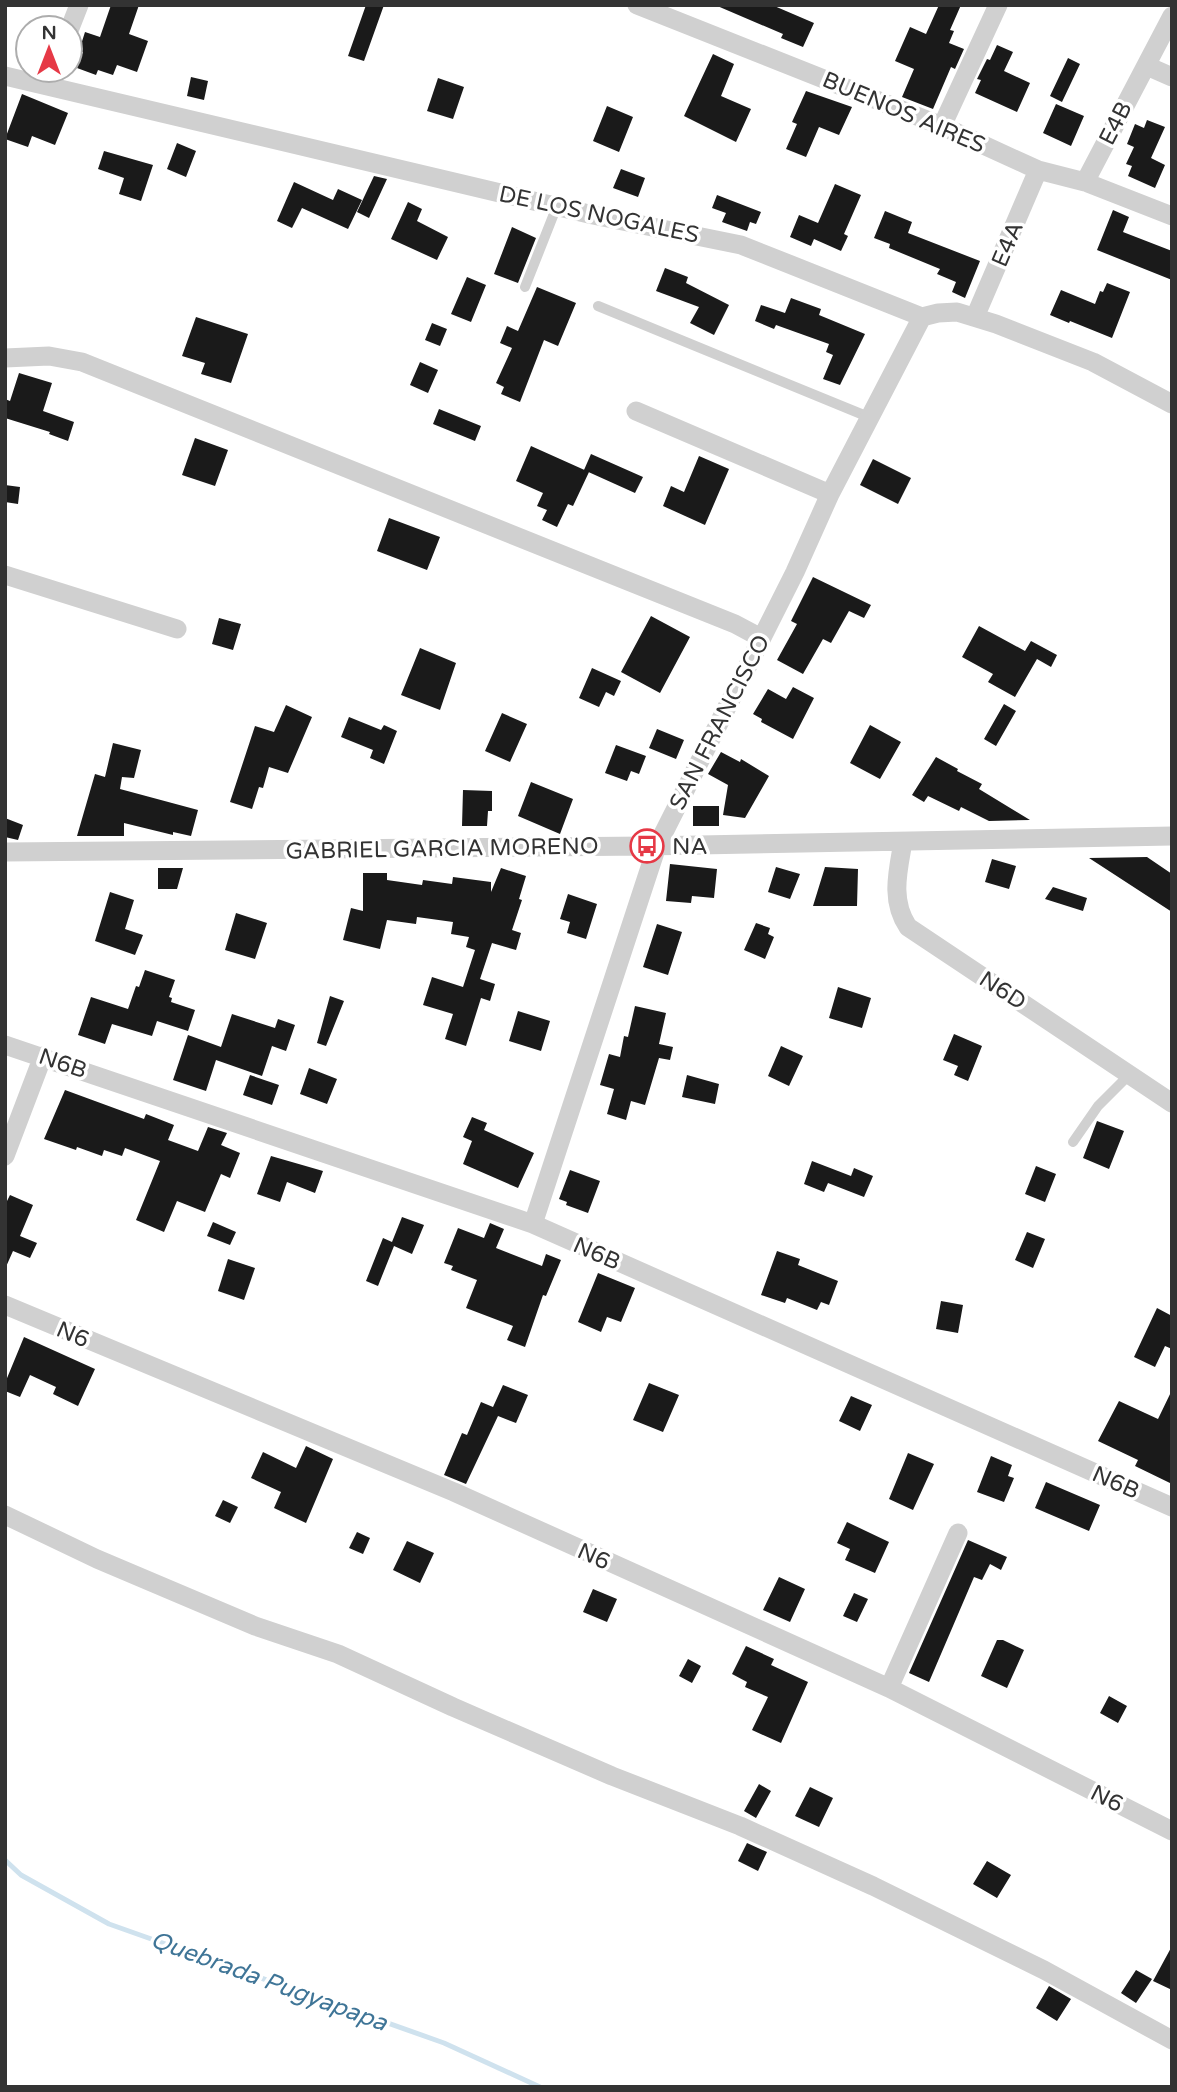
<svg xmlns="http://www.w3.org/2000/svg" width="1177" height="2092" viewBox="0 0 1177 2092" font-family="'Varela Round',sans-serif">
  <rect width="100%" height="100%" fill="#fff"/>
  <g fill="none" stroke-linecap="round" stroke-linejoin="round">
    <path stroke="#cfe2ee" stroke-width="5" d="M5,1860L21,1875L109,1924L444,2043L540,2087"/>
  </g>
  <path fill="#1a1a1a" d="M111,5H139L129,34L148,41L137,72L117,65L113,75L98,70L96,75L77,68L83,52L79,51L85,32L100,37Z
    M366,5H384L364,61L348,56Z
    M715,5H772L814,23L803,47L781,38L783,34Z
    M939,5H961L950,30L954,31L949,43L964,49L955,69L951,67L933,109L902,97L914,69L895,61L910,27L926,34Z
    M997,45L1013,52L1004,71L1030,83L1017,112L975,93L981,80L977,79L987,59L990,60Z
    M713,54L734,64L721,96L751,109L736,142L684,116Z
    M1068,58L1080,64L1062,102L1050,96Z
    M191,77L208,81L204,100L187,96Z
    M438,78L464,87L453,119L427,111Z
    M806,91L852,107L839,135L819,127L806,157L786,149L797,124L792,122Z
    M22,94L68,113L55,145L32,136L28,147L5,139Z
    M1056,104L1084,116L1071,146L1043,133Z
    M607,106L633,117L619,152L593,141Z
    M1147,120L1165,127L1151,158L1165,165L1155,188L1128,176L1132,166L1126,164L1134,147L1127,144L1135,124L1144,128Z
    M177,143L196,151L186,177L167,169Z
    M104,151L153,165L141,201L119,194L124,178L98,169Z
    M621,169L645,178L638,197L613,188Z
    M374,176L387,179L369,218L357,212Z
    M294,182L333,200L338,189L362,200L348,229L302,208L292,228L277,221Z
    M835,184L861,195L844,234L848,236L841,251L814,239L811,246L790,237L799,215L818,223Z
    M717,195L761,212L756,224L750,222L747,231L722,222L726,213L712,208Z
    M408,202L422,209L417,221L448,237L437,260L391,239Z
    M1113,210L1129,217L1123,232L1172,251V280L1097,250Z
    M885,211L912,222L908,233L980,261L965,298L952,292L956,282L937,274L940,269L889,248L890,244L874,238Z
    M512,227L536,238L518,283L494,274Z
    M665,268L688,277L686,283L729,305L714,335L690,323L699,307L656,291Z
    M467,277L486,285L471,322L451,314Z
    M1107,283L1130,292L1112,338L1070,321L1069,323L1050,315L1061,290L1095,304L1100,291L1103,292Z
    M537,287L576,303L558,346L544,340L520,402L501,394L504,387L496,383L512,348L500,343L507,326L518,331Z
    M791,298L821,309L819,315L865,334L840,385L823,379L833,355L826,352L829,344L776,325L774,329L755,321L761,305L785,313Z
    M196,317L248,334L231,383L201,374L205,363L182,356Z
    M432,323L447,329L440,346L425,340Z
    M420,362L438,370L428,393L410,385Z
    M19,373L52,383L43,411L74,422L68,441L49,434L50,432L5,418V399L10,401Z
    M439,409L481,426L475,441L433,424Z
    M195,438L228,450L215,486L182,475Z
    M531,446L589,472L573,506L568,504L557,527L542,520L547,510L537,506L543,493L516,481Z
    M591,454L643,477L635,493L584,470Z
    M699,456L729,469L705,525L663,506L671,486L684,492Z
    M873,459L911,478L898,504L860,485Z
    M5,485L20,487L18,504L5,502Z
    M389,518L440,537L427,570L377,551Z
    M813,577L871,605L864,618L849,611L831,643L823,639L803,674L777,660L797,624L791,621Z
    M651,616L690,637L660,693L621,672Z
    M219,618L241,624L233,650L212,644Z
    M979,626L1025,651L1031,641L1057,655L1051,667L1037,659L1015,697L988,682L993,674L962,657Z
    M420,648L456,663L440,710L401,695Z
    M592,668L621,681L614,696L606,692L599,707L579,698Z
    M793,687L814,698L793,739L761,722L762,719L753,714L768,689L786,699Z
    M1004,704L1016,711L996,746L984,739Z
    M286,705L312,717L288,773L269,767L263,788L259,787L252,809L230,802L255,726L274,732Z
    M502,713L527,724L510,762L485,751Z
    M349,717L381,730L384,725L397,731L384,764L370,758L373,750L341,737Z
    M870,725L901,742L880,779L850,763Z
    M657,729L684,740L676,759L649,748Z
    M113,743L141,750L134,778L122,777L120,789L198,810L191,836L173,832V835L124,823V836H77L95,774L105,777Z
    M616,745L646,756L639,774L631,771L627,781L605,773Z
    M721,752L740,762L741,759L769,776L745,818L723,815L728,785L708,774Z
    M936,757L958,769L957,771L982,784L979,789L1030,820L989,821L961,807L959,811L928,796L924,802L912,795Z
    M531,782L573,799L560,834L518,816Z
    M463,790L492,791V811H488L487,826H462Z
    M693,806H719V826H693Z
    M5,818L23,825L18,840L5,837Z
    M1147,857L1172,874V912L1089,858Z
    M992,859L1016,866L1009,889L985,882Z
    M670,864L717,869L714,898L692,896L691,903L666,901Z
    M776,867L800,874L790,899L768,892Z
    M825,867L858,869L857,906H813Z
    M158,868H183L177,889H158Z
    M501,868L526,876L519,899L522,900L512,930L521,933L516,950L492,943L480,979L495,984L490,1001L481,998L466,1046L445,1039L453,1014L423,1005L432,977L463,987L475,950L466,947L469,937L451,934L453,922L417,917L416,924L387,920L380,949L343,940L351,908L363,911V873H387V880L422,885L423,880L452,884L453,877L491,882V892Z
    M1053,887L1087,898L1083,911L1045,899Z
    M110,892L134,900L125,929L143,935L135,955L95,941Z
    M568,894L597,904L586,939L567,933L570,922L560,919Z
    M236,913L267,923L255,959L225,950Z
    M756,923L770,928L768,934L774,937L765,959L744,950Z
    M657,924L682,932L668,975L643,967Z
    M145,970L175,980L169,997L172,998L171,1002L195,1010L188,1031L157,1021L152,1036L112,1024L105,1044L78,1035L91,997L128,1009L136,986L139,987Z
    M838,987L871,998L862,1028L829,1018Z
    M330,996L344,1001L326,1046L317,1043Z
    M635,1006L666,1013L659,1044L673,1047L670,1060L659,1058L645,1105L631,1101L626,1120L607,1114L614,1089L600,1085L609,1054L620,1057L624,1036L628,1037Z
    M518,1011L550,1021L541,1051L509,1041Z
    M232,1014L275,1028L278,1019L295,1025L286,1051L272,1046L262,1076L216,1060L206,1091L173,1080L188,1035L221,1047Z
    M954,1034L982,1046L968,1081L954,1075L958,1066L943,1060Z
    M781,1046L803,1056L789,1086L768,1076Z
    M309,1068L337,1079L327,1104L300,1094Z
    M250,1075L279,1085L272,1105L243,1095Z
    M687,1075L719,1084L715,1104L682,1097Z
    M65,1090L144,1119L146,1114L174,1125L168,1140L198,1151L208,1127L227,1133L221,1145L240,1153L230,1178L221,1174L205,1212L177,1201L164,1232L136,1220L160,1161L125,1148L122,1156L104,1150L102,1156L77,1147L76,1150L44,1139Z
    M472,1117L487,1123L484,1130L534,1153L518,1188L463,1164L472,1141L463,1137Z
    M1097,1121L1124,1131L1109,1169L1083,1158Z
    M271,1156L323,1171L315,1193L287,1182L280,1202L257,1194Z
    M812,1161L851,1176L854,1168L873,1176L864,1197L828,1183L824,1192L804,1184Z
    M1036,1166L1056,1174L1045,1202L1025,1194Z
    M570,1170L600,1181L588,1213L566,1205L567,1202L559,1199Z
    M10,1195L33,1205L20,1236L37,1243L30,1258L13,1251L5,1269V1205Z
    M402,1217L424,1225L412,1254L394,1246L378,1286L366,1281L383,1238L392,1242Z
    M213,1222L236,1232L230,1245L207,1236Z
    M490,1223L504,1229L496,1248L542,1266L546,1254L561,1260L546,1296L543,1295L525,1347L507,1340L513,1326L466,1308L477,1280L451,1270L453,1266L444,1263L458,1228L484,1238Z
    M1027,1232L1045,1239L1033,1268L1015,1260Z
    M777,1251L800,1259L798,1265L838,1281L829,1305L821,1302L817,1310L787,1298L785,1303L761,1295Z
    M228,1259L255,1268L244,1300L218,1291Z
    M598,1273L635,1288L621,1322L607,1317L601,1332L578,1322Z
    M941,1301L963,1305L958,1333L936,1329Z
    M1157,1308L1172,1316V1349L1165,1346L1155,1367L1134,1357Z
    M24,1337L95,1369L78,1406L53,1394L56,1387L30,1375L20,1397L5,1391V1383Z
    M649,1383L679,1395L663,1432L633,1420Z
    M503,1385L528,1395L516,1423L498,1416L466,1484L444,1475L462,1433L467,1435L481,1402L493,1407Z
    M1172,1390V1484L1135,1466L1138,1460L1098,1441L1119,1401L1158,1419Z
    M851,1396L872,1405L860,1431L839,1421Z
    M306,1446L333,1459L306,1523L274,1508L281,1492L251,1478L263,1452L296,1468Z
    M908,1453L934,1464L913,1510L889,1499Z
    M991,1456L1012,1465L1008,1476L1014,1478L1004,1502L977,1492Z
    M1046,1482L1100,1505L1089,1531L1035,1508Z
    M223,1500L238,1507L230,1523L215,1516Z
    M847,1522L889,1542L875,1573L845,1560L850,1549L837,1543Z
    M357,1532L370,1538L363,1554L349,1548Z
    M968,1540L1007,1557L1001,1570L990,1564L982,1580L974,1577L929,1682L909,1673Z
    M407,1541L434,1553L420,1583L393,1570Z
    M779,1577L805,1589L790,1622L763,1610Z
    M593,1589L617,1599L607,1622L583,1612Z
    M854,1593L868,1599L857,1622L843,1616Z
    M997,1640H1003L1024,1650L1007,1688L981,1676Z
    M746,1646L774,1659L771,1665L808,1682L781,1743L752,1730L768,1697L745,1687L747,1682L732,1674Z
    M688,1659L701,1666L692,1683L679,1676Z
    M1109,1696L1127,1706L1118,1723L1100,1713Z
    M759,1784L771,1791L756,1818L744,1811Z
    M810,1787L833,1798L819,1827L795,1816Z
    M747,1843L767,1852L758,1871L738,1861Z
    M987,1861L1011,1875L997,1898L973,1884Z
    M1172,1946V1990L1153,1981Z
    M1136,1970L1152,1979L1136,2003L1121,1993Z
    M1049,1986L1071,1999L1057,2021L1036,2008Z"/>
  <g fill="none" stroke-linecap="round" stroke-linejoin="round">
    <path stroke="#d0d0d0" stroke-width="10" d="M525,287L557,206
      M598,306L871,418
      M1073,1142L1098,1106L1130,1074"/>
    <path stroke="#d0d0d0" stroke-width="19" d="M637,5L942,126L1038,170L1085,182L1172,216
      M70,28L79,5
      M1147,66L1172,77
      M5,76L593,215L741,245L922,317L938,313L957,312L996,324L1093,362L1172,404
      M942,126L998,5
      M1085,182L1172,16
      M975,317L1038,170
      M5,358L49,356L82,362L735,624L761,638
      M636,411L830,494
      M5,575L177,629
      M903,842C898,871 890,900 908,927L1172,1103
      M5,852L647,846L1172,836
      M5,1045L533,1224L1172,1507
      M5,1156L43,1056
      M533,1224L657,846L795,572L830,494L922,317
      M5,1305L454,1492L889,1688L1172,1831
      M5,1515L97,1559L255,1626L338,1654L453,1707L612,1776L740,1826L873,1886L1044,1970L1172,2040
      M889,1688L958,1533"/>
  </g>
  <defs>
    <symbol id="bus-ring" viewBox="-11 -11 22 22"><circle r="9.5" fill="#fff" stroke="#e63946" stroke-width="1.5"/><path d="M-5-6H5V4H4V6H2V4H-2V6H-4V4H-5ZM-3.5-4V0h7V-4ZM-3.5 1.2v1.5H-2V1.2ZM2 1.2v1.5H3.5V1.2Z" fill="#e63946"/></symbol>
  </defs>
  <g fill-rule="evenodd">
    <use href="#bus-ring" x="628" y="827" width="38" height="38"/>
  </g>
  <g text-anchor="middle" stroke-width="7" stroke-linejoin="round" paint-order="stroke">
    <g font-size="23" fill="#333" stroke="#fff">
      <text transform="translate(904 112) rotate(23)" y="8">BUENOS AIRES</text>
      <text transform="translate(1115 123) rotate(-63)" y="8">E4B</text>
      <text transform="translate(599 214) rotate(12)" y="8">DE LOS NOGALES</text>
      <text transform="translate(1007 244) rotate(-67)" y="8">E4A</text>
      <text transform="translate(719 722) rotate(-63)" y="8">SAN FRANCISCO</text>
      <text transform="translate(442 848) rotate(-1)" y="8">GABRIEL GARCIA MORENO</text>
      <text transform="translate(1003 990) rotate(33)" y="8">N6D</text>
      <text transform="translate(63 1063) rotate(19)" y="8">N6B</text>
      <text transform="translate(597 1253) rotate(24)" y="8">N6B</text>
      <text transform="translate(73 1334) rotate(23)" y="8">N6</text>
      <text transform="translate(1116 1482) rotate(24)" y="8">N6B</text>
      <text transform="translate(594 1556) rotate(24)" y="8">N6</text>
      <text transform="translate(1107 1798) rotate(27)" y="8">N6</text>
    </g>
    <g font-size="23" fill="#333" stroke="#fff" text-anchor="start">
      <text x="672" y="854">NA</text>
    </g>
    <g font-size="24" font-style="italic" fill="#3f7597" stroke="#fff">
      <text transform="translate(269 1981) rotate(20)" y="8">Quebrada Pugyapapa</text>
    </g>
  </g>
  <rect width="1177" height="2092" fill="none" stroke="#333333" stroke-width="14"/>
  <g transform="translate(49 49)"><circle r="33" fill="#ffffff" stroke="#adadad" stroke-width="2"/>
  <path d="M0-5L12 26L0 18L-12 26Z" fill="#e63946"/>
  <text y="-10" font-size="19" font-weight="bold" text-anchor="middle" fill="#333333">N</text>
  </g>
</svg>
